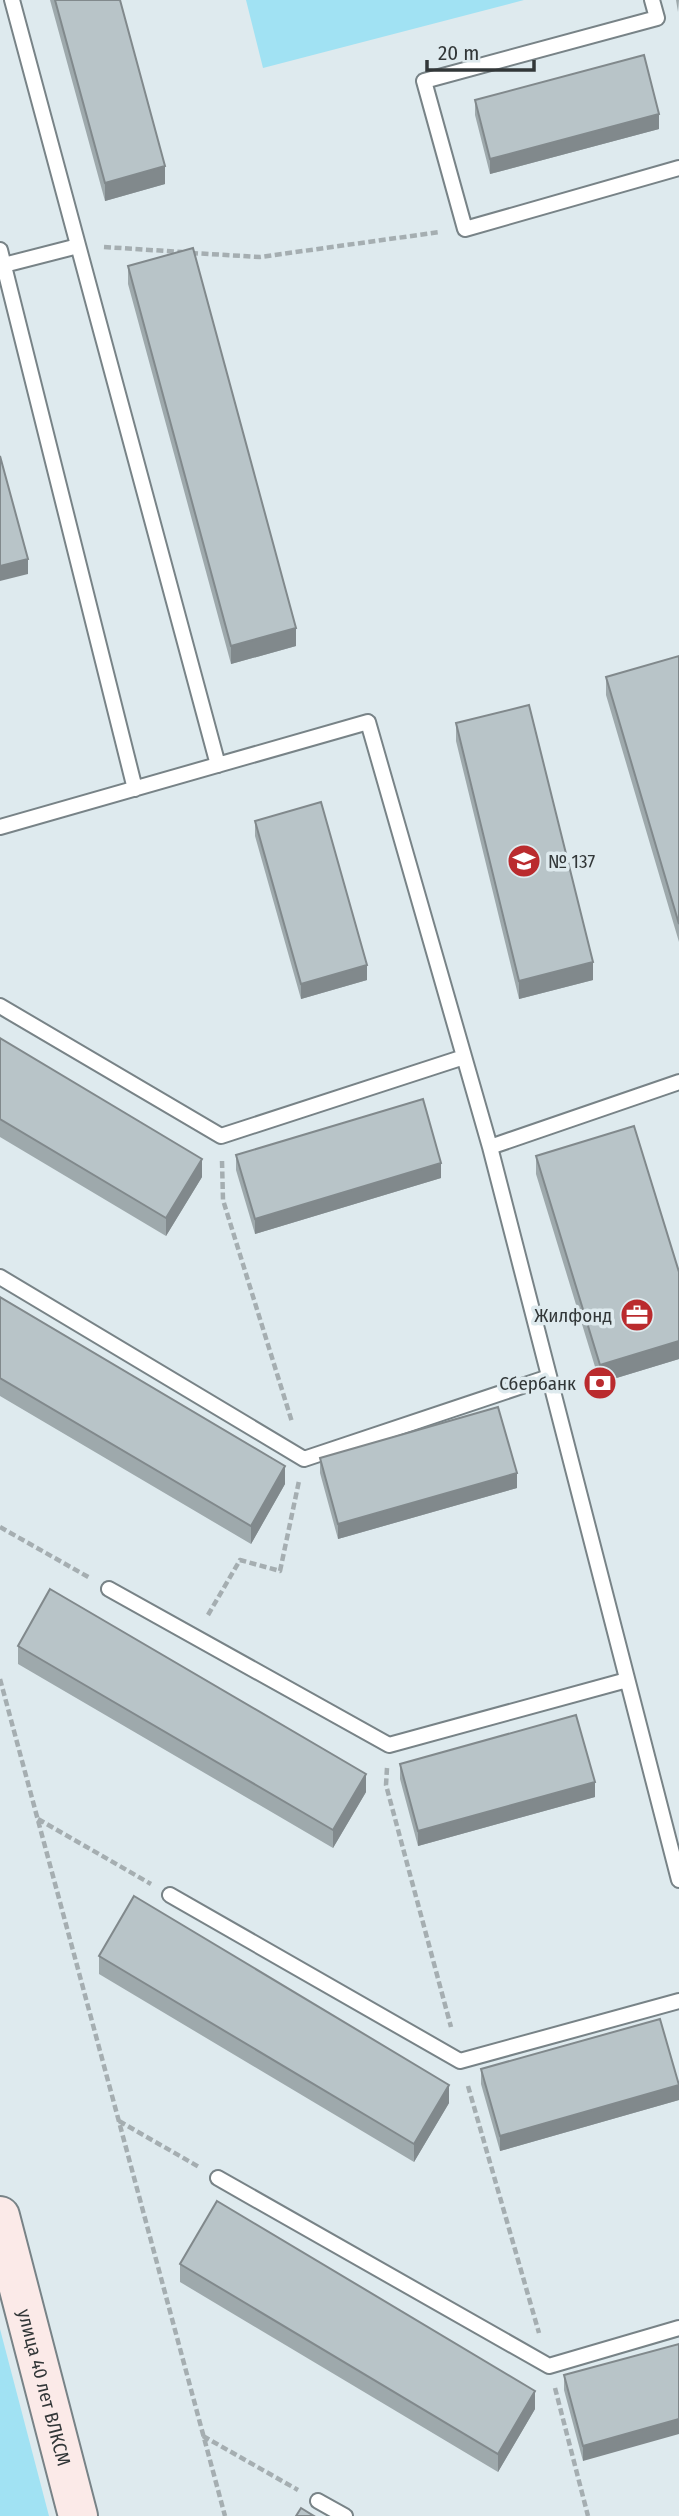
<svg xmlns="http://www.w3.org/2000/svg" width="679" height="2516" viewBox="0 0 679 2516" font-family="'Fira Sans Condensed',sans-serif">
  <rect width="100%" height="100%" fill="#deeaee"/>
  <path fill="#a1e2f3" d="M246,0H524L263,68Z
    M0,2329L49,2516H0Z"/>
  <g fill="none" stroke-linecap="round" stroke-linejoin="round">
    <defs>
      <path id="lane" d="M12,0L218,765
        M652,0L657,18L424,81L465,229L679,168
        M0,250L135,789
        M0,266L78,246
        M0,827L368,722L490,1147L679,1082
        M0,1006L221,1136L464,1057
        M490,1147L679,1880
        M0,1277L304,1459L549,1377
        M109,1589L389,1745L627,1680
        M170,1895L460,2061L679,2001
        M218,2178L549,2366L679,2328
        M318,2501L345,2516"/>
      <g id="secondary">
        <path id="s1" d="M0,2216L78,2516"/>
      </g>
    </defs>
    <use href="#lane" stroke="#788387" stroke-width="18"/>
    <use href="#secondary" stroke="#788387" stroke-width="42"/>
    <path stroke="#a5aeb1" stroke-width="4.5" stroke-dasharray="7 3.5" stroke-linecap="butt" d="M104,247L182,252
      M191,253L260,257L440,232
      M222,1161L223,1200L292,1422
      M0,1527L90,1578
      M208,1615L240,1560L280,1571L299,1481
      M0,1679L225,2516
      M387,1768L386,1785L451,2027
      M38,1819L151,1884
      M468,2086L539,2333
      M119,2121L199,2167
      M555,2388L588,2516
      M203,2436L298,2490"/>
    <use href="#lane" stroke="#fff" stroke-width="14"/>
    <use href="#secondary" stroke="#fbeae8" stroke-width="38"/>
  </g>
  <path fill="#9ea9ac" d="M50,0H120L165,184L105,201Z
    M676,0H679L678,12Z
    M475,100L659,129L490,174L475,115Z
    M128,266L296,646L231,664L128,284Z
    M679,656V942L606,695V677Z
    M456,723L593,980L519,999L456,741Z
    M255,821L367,980L301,999L255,836Z
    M0,1038L202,1177L166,1236L0,1137Z
    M236,1155L441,1178L255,1234L236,1170Z
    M536,1156L679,1272V1359L600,1383L536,1174Z
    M0,1297L285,1484L251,1544L0,1396Z
    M320,1458L517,1488L338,1539L320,1473Z
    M18,1646L366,1792L333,1848L18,1664Z
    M400,1764L595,1797L418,1846L400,1779Z
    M99,1956L449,2103L414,2162L99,1974Z
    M481,2069L679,2100L500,2151L481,2084Z
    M180,2264L535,2409L498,2472L180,2282Z
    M679,2344L583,2461L564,2390V2375Z"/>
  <path fill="#81898c" d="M659,114V129L490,174V159Z
    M165,166V184L105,201V183Z
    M28,559V574L0,581V566Z
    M296,628V646L231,664V646Z
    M593,962V980L519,999V981Z
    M367,965V980L301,999V984Z
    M202,1159V1177L166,1236V1218Z
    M441,1163V1178L255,1234V1219Z
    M679,1341V1359L600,1383V1365Z
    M285,1466V1484L251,1544V1526Z
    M517,1473V1488L338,1539V1524Z
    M366,1774V1792L333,1848V1830Z
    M595,1782V1797L418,1846V1831Z
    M449,2085V2103L414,2162V2144Z
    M679,2085V2100L500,2151V2136Z
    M535,2391V2409L498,2472V2454Z
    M679,2419V2434L583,2461V2446Z"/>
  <path fill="#b8c4c8" stroke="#81898c" stroke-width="2" d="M55,0H120L165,166L105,183Z
    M644,55L659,114L490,159L475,100Z
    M193,248L296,628L231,646L128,266Z
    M0,456L28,559L0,566Z
    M679,656V924L606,677Z
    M529,705L593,962L519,981L456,723Z
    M321,802L367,965L301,984L255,821Z
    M0,1038L202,1159L166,1218L0,1119Z
    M423,1099L441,1163L255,1219L236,1155Z
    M634,1126L679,1272V1341L600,1365L536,1156Z
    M0,1297L285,1466L251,1526L0,1378Z
    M498,1407L517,1473L338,1524L320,1458Z
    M50,1589L366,1774L333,1830L18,1646Z
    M576,1715L595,1782L418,1831L400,1764Z
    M134,1896L449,2085L414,2144L99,1956Z
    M660,2019L679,2085L500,2136L481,2069Z
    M217,2201L535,2391L498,2454L180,2264Z
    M679,2344V2419L583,2446L564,2375Z
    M301,2508L314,2516H296Z"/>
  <defs>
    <symbol id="school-disc" viewBox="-11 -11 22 22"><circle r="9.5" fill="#ba2b2e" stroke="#deeaee"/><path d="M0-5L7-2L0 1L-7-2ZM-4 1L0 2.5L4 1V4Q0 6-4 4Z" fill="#fff"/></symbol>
    <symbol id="office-disc" viewBox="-11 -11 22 22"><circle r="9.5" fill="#ba2b2e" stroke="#deeaee"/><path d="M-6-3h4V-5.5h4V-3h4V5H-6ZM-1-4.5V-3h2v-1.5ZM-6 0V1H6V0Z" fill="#fff"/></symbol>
    <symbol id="bank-disc" viewBox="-11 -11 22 22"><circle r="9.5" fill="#ba2b2e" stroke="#deeaee"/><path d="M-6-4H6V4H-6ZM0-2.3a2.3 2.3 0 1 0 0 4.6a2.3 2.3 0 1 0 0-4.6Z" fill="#fff"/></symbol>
  </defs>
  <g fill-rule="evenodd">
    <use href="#school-disc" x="505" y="842" width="38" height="38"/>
    <use href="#office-disc" x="618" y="1296" width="38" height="38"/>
    <use href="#bank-disc" x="581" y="1364" width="38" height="38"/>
  </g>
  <g text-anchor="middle" stroke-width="7" stroke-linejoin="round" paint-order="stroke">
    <g font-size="19" fill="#323738" stroke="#deeaee" text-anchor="end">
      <text x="548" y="868" text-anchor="start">№ 137</text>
      <text x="612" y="1322">Жилфонд</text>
      <text x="576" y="1390">Сбербанк</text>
    </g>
    <g font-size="19" fill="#323738" stroke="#deeaee">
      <text dy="7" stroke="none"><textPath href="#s1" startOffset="177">улица 40 лет ВЛКСМ</textPath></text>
    </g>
  </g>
  <path d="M427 60v10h107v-10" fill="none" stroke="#323738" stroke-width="3.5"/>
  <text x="438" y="60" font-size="21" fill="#323738" stroke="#deeaee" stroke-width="5" paint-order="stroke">20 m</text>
</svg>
